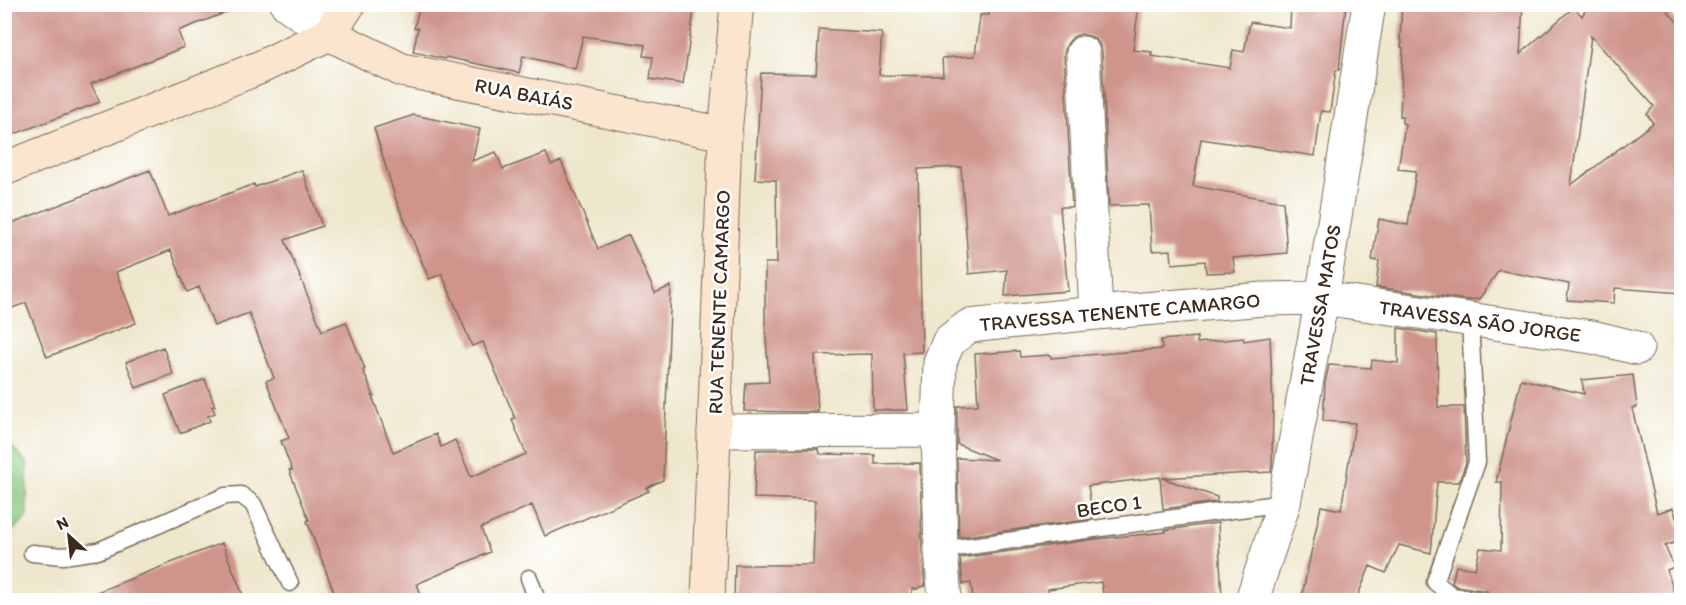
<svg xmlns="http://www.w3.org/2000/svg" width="1686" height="605" viewBox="0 0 1686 605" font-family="Itim,sans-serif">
  <rect width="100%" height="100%" fill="#fff"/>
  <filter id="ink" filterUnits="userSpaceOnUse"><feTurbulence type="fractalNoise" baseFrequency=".0167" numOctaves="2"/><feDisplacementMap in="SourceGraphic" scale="12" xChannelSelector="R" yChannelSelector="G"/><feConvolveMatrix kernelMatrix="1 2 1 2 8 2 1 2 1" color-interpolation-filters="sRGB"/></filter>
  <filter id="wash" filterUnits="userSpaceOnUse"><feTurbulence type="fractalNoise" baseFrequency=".008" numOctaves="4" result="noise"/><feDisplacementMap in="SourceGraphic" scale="24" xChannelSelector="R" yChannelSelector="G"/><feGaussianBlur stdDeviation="1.35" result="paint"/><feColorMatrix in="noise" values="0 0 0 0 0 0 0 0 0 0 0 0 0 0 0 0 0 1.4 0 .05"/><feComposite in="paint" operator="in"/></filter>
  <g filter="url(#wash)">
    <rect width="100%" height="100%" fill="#efe7cd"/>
    <path fill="#88c87f" stroke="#62794e" stroke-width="1.5" d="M5,440L27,463V517L5,538Z"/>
    <g id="blocks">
      <path fill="#cf958c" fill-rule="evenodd" d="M4,4H240V7L178,31L184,47L91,84L100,102L4,138Z
        M420,4H695L683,84L650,79L653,57L643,56L645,45L583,36L575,69L523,56L519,73L446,57L445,59L413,52L418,28H414Z
        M990,4H1139L1133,50L1152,52L1151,56L1230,68L1233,50L1244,52L1250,22L1290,28L1291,4H1346L1339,70H1336L1330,112L1321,111L1315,156L1201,139L1193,186L1283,202L1287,253L1233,258L1235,272L1206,273L1205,261L1172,264L1171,250L1152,251L1149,205L1109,206L1102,52L1099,43L1092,37L1081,34L1073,37L1067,44L1064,54L1072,207H1060L1068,291L1005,296L1007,270L969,274L961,167L918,169L922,352L903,353L908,410H873L872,354L815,355L818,412L744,411L746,383L769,382L765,322V263H777L776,180L755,179L761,73L816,74L819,29L882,33L879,75L943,76L942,58L975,56L980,15H989Z
        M1402,4H1523L1520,54L1574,7L1582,16L1589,4H1661L1682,27V160L1675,164L1682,172V293L1615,288L1614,303L1567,300L1569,284L1499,270L1479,299L1466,300L1376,287L1379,261L1372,260L1379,219L1408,225L1416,171L1398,169L1405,124L1402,123V116H1400L1403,48L1401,47L1402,41L1400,40ZM1591,36L1654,106L1647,114L1653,123L1571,185Z
        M414,115L480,129L472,161L496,152L503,169L546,153L551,165L561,161L598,249L629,235L655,293L671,286L663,480L646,488L649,491L545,536L532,505L481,528L490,552L417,584L423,600H337L307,521L309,520L289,470H292L281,441L289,438L266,381L274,378L249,313L214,326L199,287L187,292L171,250L116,272L136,323L47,357L26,303L4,311V226L150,170L168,216L254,184L255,187L302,170L322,226L285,240L322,331L346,322L365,369L363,370L374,396H372L393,452L436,434L441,447L455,440L471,477L526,454L512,420L515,418L483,342L472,346L442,274L429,279L396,200L374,128Z
        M1398,328L1437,334L1438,407H1464L1466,463L1459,482H1437L1431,553L1399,545L1386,573L1370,566L1356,600H1301L1321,506L1341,510L1355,423L1323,421L1325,383L1329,365L1371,368L1372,360L1398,363Z
        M1197,337V343L1243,338L1244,341L1270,337L1273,405L1272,464L1271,472L1162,478L1217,497V502L1163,509L1160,477L1088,486L1093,519L959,537L957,458L997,460L957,444V406L978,405L975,354L1019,351L1020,357L1051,355V358L1162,349L1161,340Z
        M163,347L173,374L136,388L126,362Z
        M1633,375L1637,407L1632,408L1657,513L1673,508L1682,535V540L1665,546L1674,567L1667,570L1675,595L1659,600H1491L1490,596L1487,591L1456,586L1452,583L1456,566L1475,569L1480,548L1501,550L1502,482H1496L1521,379L1584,394L1582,380Z
        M205,379L215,406H212L215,413L208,416L210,421L180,433L165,395Z
        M819,449L820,454L875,455V464L920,463L922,551L925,586L919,587L918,589H912L913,600H753V598H734L735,565H813L815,500L754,498L756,450Z
        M1218,523L1222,599L1209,600H1104L1101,582L1048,589L1049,600H992L991,597L973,599L971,583L963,584L960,558L1096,539L1166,532L1165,530Z
        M222,543L245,600H80L79,599Z"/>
    </g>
  </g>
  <g filter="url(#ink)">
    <use href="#blocks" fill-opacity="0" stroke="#7a6c5b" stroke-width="1.5"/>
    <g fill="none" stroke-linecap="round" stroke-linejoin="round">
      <defs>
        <path id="lane" d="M1470,320L1477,462L1435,582L1452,596L1481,600
          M941,550L1284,503
          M32,553L63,556L98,551L225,496L241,495L253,504L290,583
          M529,578L537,600"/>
        <path id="street" d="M287,4L329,34
          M1083,53L1096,313
          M938,430L941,550L945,600
          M714,431L938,430L940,362L949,341L969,326L1096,313L1264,299L1322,298L1592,337L1637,348
          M1252,600L1284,503L1322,298L1369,4"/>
        <path id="secondary" d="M329,34L402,70L725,134
          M329,34L349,4
          M4,169L261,67L329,34
          M708,600L725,134L737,4"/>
      </defs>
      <use href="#lane" stroke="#7a6c5b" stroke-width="19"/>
      <use href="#street" stroke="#7a6c5b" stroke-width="35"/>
      <use href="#secondary" stroke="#7a6c5b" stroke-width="35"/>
      <use href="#lane" stroke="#fff" stroke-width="16"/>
      <use href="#street" stroke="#fff" stroke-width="33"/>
      <use href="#secondary" stroke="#fbe5cf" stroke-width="33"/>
    </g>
  </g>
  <g text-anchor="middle" stroke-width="5" stroke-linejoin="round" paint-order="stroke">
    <g font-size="20" fill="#3b2a1e" stroke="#fff">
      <text transform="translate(524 94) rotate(11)" y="7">RUA BAIÁS</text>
      <text transform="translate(719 302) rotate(-88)" y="7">RUA TENENTE CAMARGO</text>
      <text transform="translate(1320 305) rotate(-80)" y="7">TRAVESSA MATOS</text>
      <text transform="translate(1120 312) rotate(-5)" y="7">TRAVESSA TENENTE CAMARGO</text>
      <text transform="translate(1480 321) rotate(8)" y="7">TRAVESSA SÃO JORGE</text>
      <text transform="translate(1109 506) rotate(-8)" y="7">BECO 1</text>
    </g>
  </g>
  <rect width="1686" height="605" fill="none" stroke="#fff" stroke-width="24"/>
  <g transform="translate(69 536) rotate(333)" stroke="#ffffff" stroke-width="4.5" paint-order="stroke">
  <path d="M0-4.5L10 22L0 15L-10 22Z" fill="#3b2a1e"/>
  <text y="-9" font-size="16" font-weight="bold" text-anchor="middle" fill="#3b2a1e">N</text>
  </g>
</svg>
